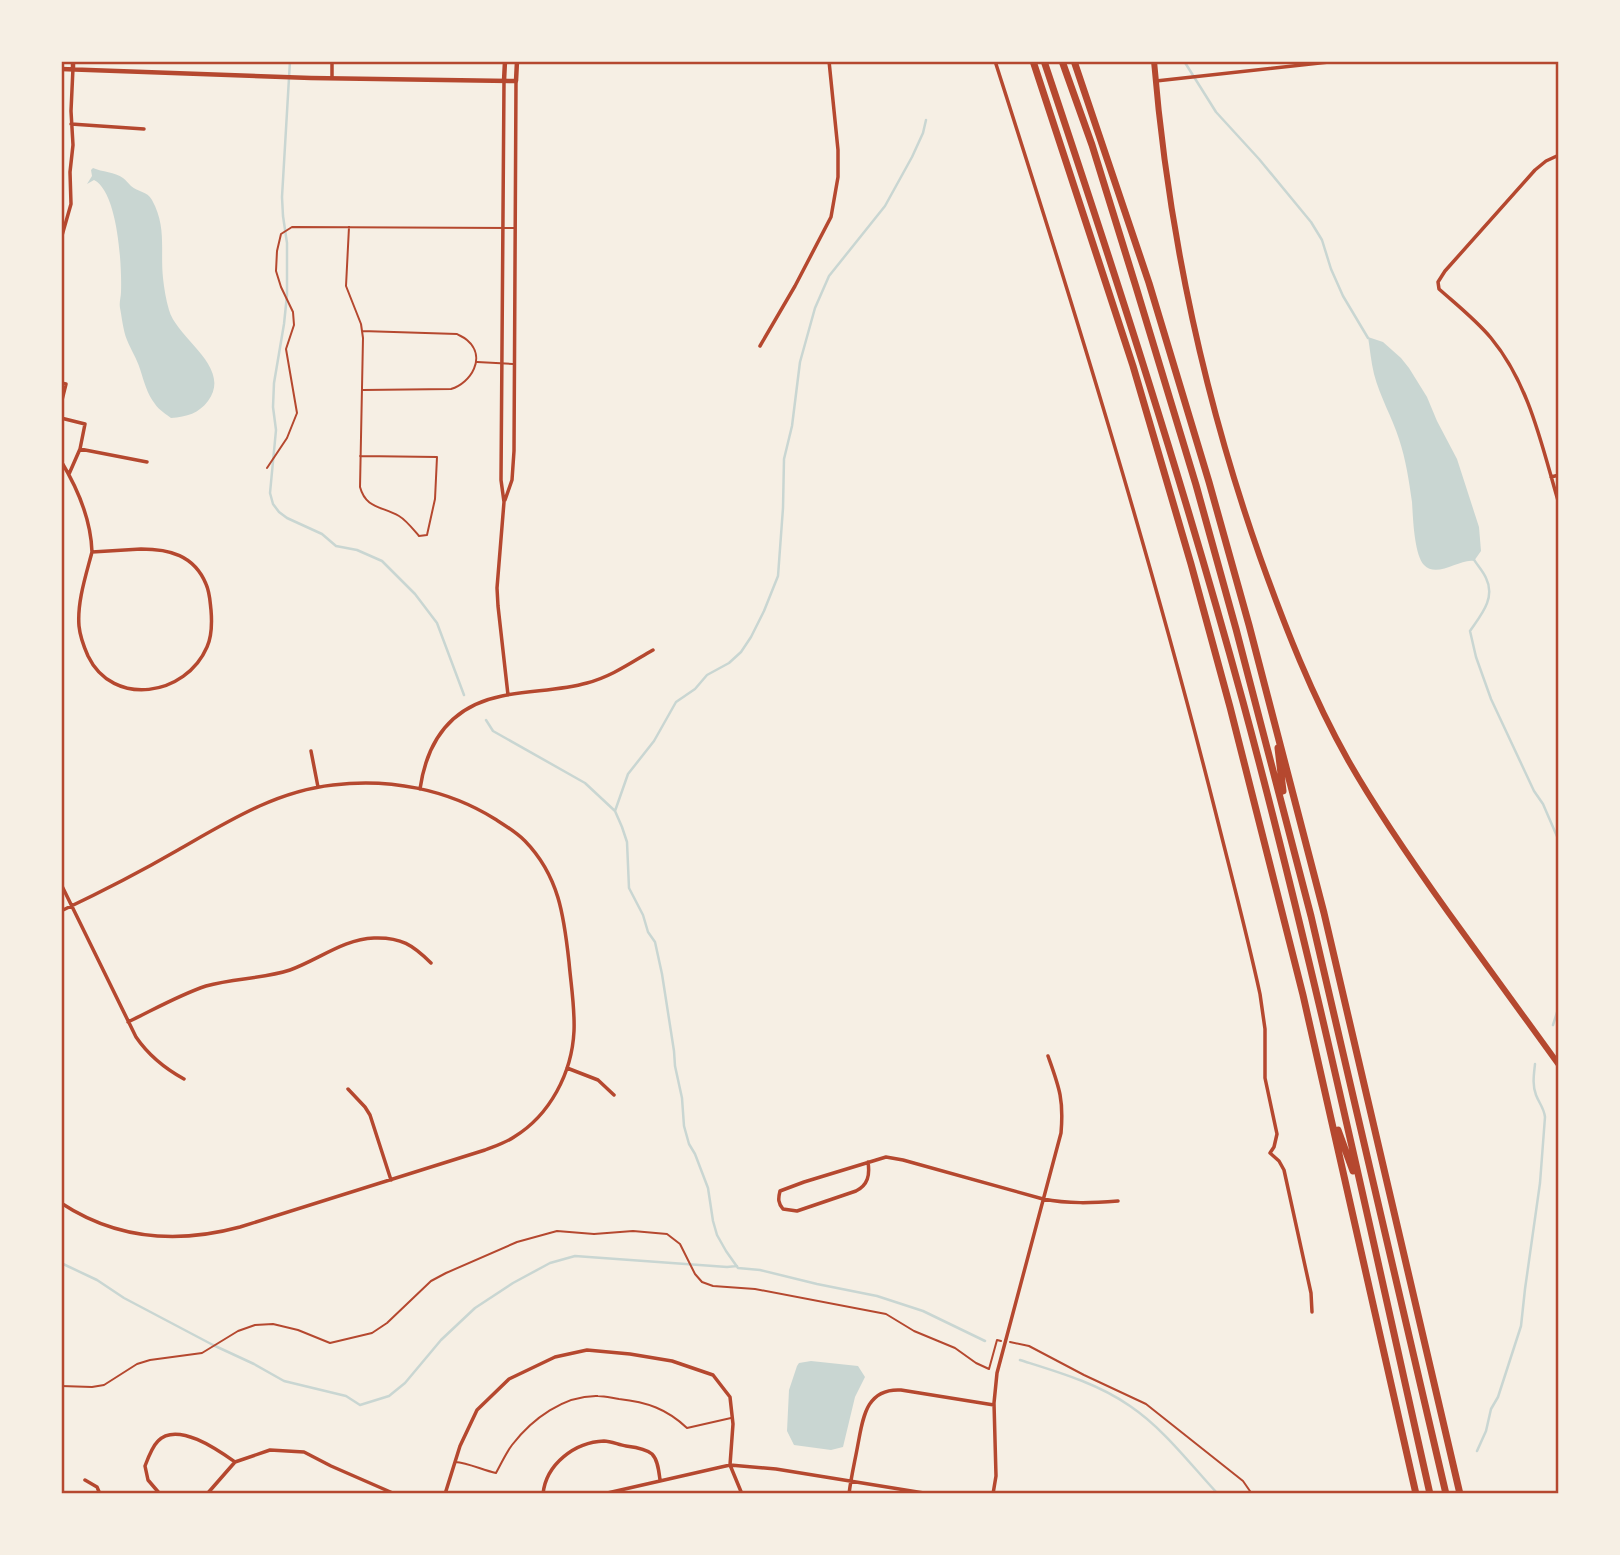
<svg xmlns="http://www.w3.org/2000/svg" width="1620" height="1555" viewBox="0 0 1620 1555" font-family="Ubuntu,sans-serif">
  <rect width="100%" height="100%" fill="#f6efe4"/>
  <path fill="#c9d6d2" d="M93,168C102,172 115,172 123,178C126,180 128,183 131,186C138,192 147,191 152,200C167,227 160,250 163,278C164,288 166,300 169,310C177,339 233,367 208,401C199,413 187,417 171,418C166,414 159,410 155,404C147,394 144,381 140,369C137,359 131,350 127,340C123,330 122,318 120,308C119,302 121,297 121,292C122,266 118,192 94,180L87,184L92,176L91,170Z
    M1368,337L1383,342L1401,358L1409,368L1427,397L1437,421L1457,459L1479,527L1481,551L1474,561C1460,558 1437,579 1424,565C1414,554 1413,517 1412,502C1409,481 1406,460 1399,439C1392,417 1380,397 1374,374C1371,362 1370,349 1368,337Z
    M811,1361L858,1366L865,1377L855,1397L843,1447L831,1450L794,1445L787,1431L789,1390L797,1366L799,1363Z"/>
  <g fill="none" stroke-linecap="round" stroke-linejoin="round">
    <path stroke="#c9d6d2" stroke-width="2.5" d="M290,61L282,197L283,216L287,243V295L284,324L274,383L273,407L276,430L270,493L273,504L279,512L287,518L322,534L336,546L357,550L382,561L415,594L437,623L464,695
      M1184,61L1216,112L1259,159L1311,222L1322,240L1331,269L1343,296L1368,338
      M1473,558C1477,565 1483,571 1486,578C1496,598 1481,615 1470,631L1476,657L1491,699L1534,791L1543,804L1559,841
      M486,720L493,731L585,783L615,811L622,827L627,842L629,888L643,915L648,932L655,942L662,974L674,1051L675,1066L682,1098L684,1126L689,1144L695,1154L708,1188L713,1221L717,1235L726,1251L738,1268L760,1270L817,1284L877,1296L923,1311L985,1341
      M615,811L628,774L654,741L676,702L695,689L707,675L729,663L741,652L751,637L764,611L778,576L783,508L784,459L792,426L800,362L815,308L829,276L885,206L912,157L923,133L926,120
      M1553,1025L1559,1006
      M61,1263L97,1280L124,1298L213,1345L254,1364L284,1381L346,1396L360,1405L389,1396L405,1383L441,1340L475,1308L513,1283L550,1263L575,1256L727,1267L737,1266
      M1020,1360C1058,1372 1097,1383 1130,1406C1164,1429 1190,1464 1218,1494
      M1477,1451L1486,1431L1491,1409L1498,1397L1521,1326L1525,1289L1540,1183L1545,1117C1544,1108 1539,1103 1536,1095C1532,1085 1534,1074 1535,1064"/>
    <path stroke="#b5482f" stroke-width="2" d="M1010,1342L1029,1346L1084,1375L1146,1404L1243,1481L1252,1494
      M61,1386L92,1387L104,1385L137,1364L150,1360L202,1353L238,1331L255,1325L273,1324L298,1330L330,1343L372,1333L387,1323L431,1281L446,1273L517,1242L557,1231L594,1234L633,1231L667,1234L680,1244L695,1274L702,1282L713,1286L755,1289L886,1314L914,1331L955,1348L976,1363L989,1369L997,1340L1001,1341"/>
    <path stroke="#b5482f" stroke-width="2" d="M349,227L346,286L361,324L363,338L360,487C366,509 382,506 399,516C406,520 413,529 419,536L427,535L435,499L437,457L360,456
      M362,331L457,334C460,336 464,337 467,340C487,357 471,383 451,389L363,390
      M477,362L513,364
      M267,468L287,438L297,413L286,349L294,325L293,312L281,287L276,271L277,251L281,234L292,227L514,228
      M455,1462C469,1463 482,1470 496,1473C501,1464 506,1453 512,1445C532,1419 564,1395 598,1396C605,1396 612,1398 619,1399C647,1402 667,1409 687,1428L731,1418"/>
    <path stroke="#b5482f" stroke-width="3.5" d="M332,61V78
      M995,61C1075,310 1152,560 1216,814C1231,874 1247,934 1260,994L1265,1029V1078L1277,1134L1274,1147L1270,1153L1279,1161L1284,1170L1311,1293L1312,1312
      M504,81L501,480L504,502L497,588L498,606L508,695
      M1156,81L1338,61
      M71,124L144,129
      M1559,155L1546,161L1535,170L1445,271L1438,282L1439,289C1457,305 1476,320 1491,338C1530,385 1542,447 1559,504
      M61,239L71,204L70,172L73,145L71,111L73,68
      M760,346L795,286L831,217L838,177V150L829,61
      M61,383L66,384L61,404
      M61,418L85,424L80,449L147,462
      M61,461C78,489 91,519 92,552
      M69,474L80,449
      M1551,477L1559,475
      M505,500L512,480L514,451L516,81
      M141,549C169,549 194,555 206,584C210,593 210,602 211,610C212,622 212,636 207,647C186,696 113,708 88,656C84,647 80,636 79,626C77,602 86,575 92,552Z
      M311,751L318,787
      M420,789C427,740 451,706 502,696C530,690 559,691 587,683C611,677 632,662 653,650
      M61,884L136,1037C149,1056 164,1068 184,1079
      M61,911C101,892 140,872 178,850C227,822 276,791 333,785C389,778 447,789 495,819C506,826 516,832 525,841C559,876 564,916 569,962C571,985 575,1008 574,1031C572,1073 550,1115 514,1137C505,1143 495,1146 485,1150L240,1227C177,1244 117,1240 61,1203
      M128,1022C153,1010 179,995 206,986C233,978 263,979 290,970C318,960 344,939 374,938C401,937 413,945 431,963
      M567,1068L598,1080L614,1095
      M348,1089L365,1107L370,1115L391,1180
      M868,1162C870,1175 868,1185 856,1191L797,1211L783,1209C778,1203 778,1199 780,1191L804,1182L886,1157L903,1160L1043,1199C1069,1204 1092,1203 1118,1201
      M85,1480L97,1487L100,1494
      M160,1494L148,1480L145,1466C148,1458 152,1447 158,1441C177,1421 218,1450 235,1462
      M207,1494L235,1462L270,1450L304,1452L331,1466L395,1494
      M445,1494L460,1446L477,1410L509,1379L555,1357L587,1350L630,1354L672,1361L713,1375L730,1397L733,1424L730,1465L742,1494
      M543,1494C546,1464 575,1442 604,1441C611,1441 619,1445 626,1446C634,1447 645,1448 652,1454C658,1460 659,1472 660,1480
      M603,1494L730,1465L776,1469L930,1494
      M849,1494C851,1477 855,1461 858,1444C863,1418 866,1388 901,1390L994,1405
      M993,1494L996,1476L994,1403L997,1373L1061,1133C1064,1099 1059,1087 1048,1056"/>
    <path stroke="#b5482f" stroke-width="4.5" d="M73,68V61
      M61,69L311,78L516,81L517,61
      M504,81L505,61"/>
    <path stroke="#b5482f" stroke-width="6" d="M1154,61C1168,230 1204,398 1260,557C1285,627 1312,696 1348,760C1378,813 1413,863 1448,912C1485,963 1522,1014 1559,1065"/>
    <path stroke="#b5482f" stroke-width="7" d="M1033,61L1133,366L1191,564L1230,707L1303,995L1416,1494
      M1044,61C1115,273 1184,486 1243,702C1314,964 1370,1229 1430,1494
      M1062,61L1092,145L1136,287L1196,485L1236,629L1311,916L1446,1494
      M1074,61L1149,283L1209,482L1249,625L1324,913L1460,1494
      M1278,748L1283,791
      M1338,1130L1353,1171"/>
  </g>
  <rect width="1620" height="1555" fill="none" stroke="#f6efe4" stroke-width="126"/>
  <rect x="63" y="63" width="1494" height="1429" fill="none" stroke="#b5482f" stroke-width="2.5"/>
</svg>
